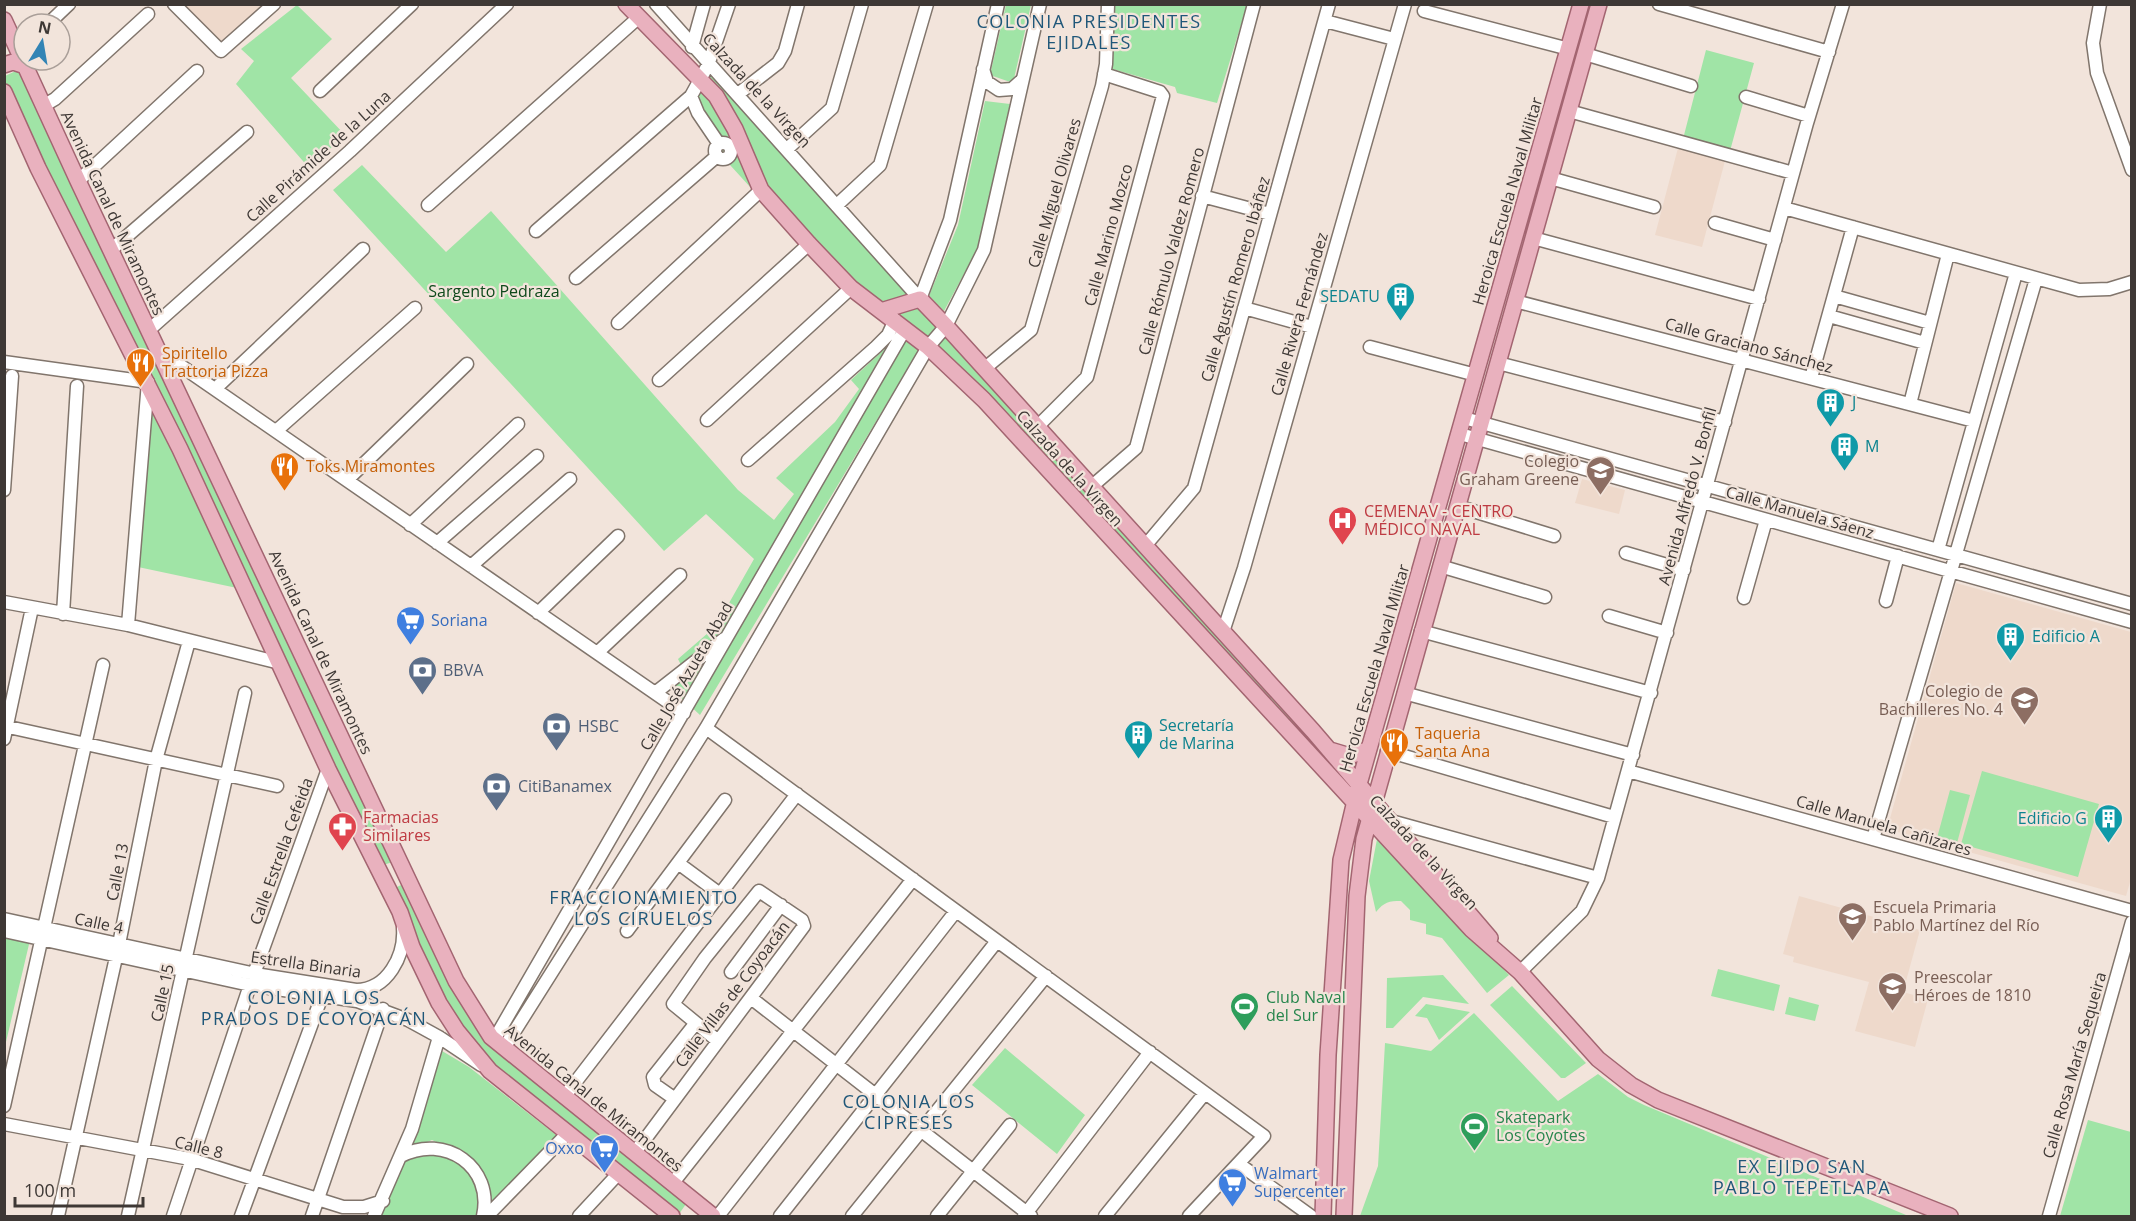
<svg xmlns="http://www.w3.org/2000/svg" width="2136" height="1221" viewBox="0 0 2136 1221" font-family="'Open Sans',sans-serif">
  <rect width="100%" height="100%" fill="#f2e4db"/>
  <path fill="#eed9cb" d="M179,5H264L219,45Z
    M1678,148L1725,161L1702,247L1655,235Z
    M1582,479L1625,490L1619,514L1575,503Z
    M1956,583L2131,632L2132,875L2126,896L1887,829Z
    M1799,896L1920,930L1903,992L1928,999L1915,1047L1855,1031L1869,982L1793,962L1794,957L1783,954Z"/>
  <path fill="#a0e4a6" d="M297,5L332,39L291,78L345,135L309,168L236,84L254,61L241,49Z
    M1006,5H1031L1013,83L990,75Z
    M1114,5H1247L1217,103L1177,93L1175,87L1109,68Z
    M1706,50L1754,63L1730,151L1683,139Z
    M20,69L393,862L383,865L5,82V76Z
    M707,71L912,295L885,304L851,279L766,187L702,75Z
    M700,85L726,121L754,186L751,188L720,154L718,132L703,112L696,90Z
    M985,101L1010,104L978,248L944,311L929,296L958,225Z
    M362,165L446,252L491,211L738,490L774,520L794,494L776,478L835,422L859,389L851,380L893,341L895,329L920,348L700,715L662,680L681,665L678,659L716,626L754,559L706,514L664,551L333,190Z
    M919,307L938,325L927,337L898,313Z
    M946,333L1304,729L1299,733L936,346Z
    M149,398L237,588L138,567Z
    M1982,771L2099,804L2078,877L1961,844Z
    M1950,790L1970,795L1957,843L1937,838Z
    M1378,834L1509,975L1487,993L1442,938L1426,934V924L1410,920V910L1401,901C1389,901 1384,902 1376,912L1369,881Z
    M403,884L450,983L488,1045L686,1204L679,1214L490,1064L437,988L395,888Z
    M4,934L30,940L6,1042L4,1041Z
    M1718,969L1780,985L1774,1011L1711,996Z
    M1443,975L1469,1004L1423,997L1393,1028H1386L1387,978Z
    M1512,986L1586,1063L1565,1078H1561L1490,1005Z
    M1789,997L1819,1005L1815,1021L1785,1014Z
    M1426,1004L1470,1012L1439,1040L1427,1018L1415,1016Z
    M1474,1013L1558,1101L1598,1074L1628,1097L1644,1105L1906,1215L1360,1216L1378,1166L1385,1043L1431,1051Z
    M437,1048L469,1067L560,1138L486,1214C502,1170 466,1157 432,1140L407,1151Z
    M1005,1048L1085,1115L1057,1154L972,1085Z
    M2088,1120L2131,1132V1216H2060Z
    M441,1151L482,1177L481,1216H377L406,1158Z"/>
  <g fill="none" stroke-linecap="round" stroke-linejoin="round">
    <defs>
      <path id="minor" d="M174,4L221,51L274,4
        M656,4L920,299L950,220L998,4
        M1659,4L1829,52
        M2100,4L2093,43L2097,73L2132,170
        M1424,11L1569,49
        M1325,21L1394,39
        M48,24L69,4
        M692,47L704,4
        M1585,54L1691,86
        M983,69L987,82L999,90L1012,89L1023,79
        M320,91L412,4
        M738,94L778,63L785,51L798,4
        M691,96L698,113L719,144
        M1746,97L1809,116
        M43,106L55,99L148,14
        M1569,111L1793,173
        M715 151a8 8 0 1 1 16 0a8 8 0 1 1-16 0Z
        M787,149L832,108L862,4
        M1550,178L1654,207
        M78,181L197,71
        M1202,196L1270,214
        M428,205L638,18
        M837,205L880,165L927,4
        M1784,208L2079,290L2109,289L2132,282
        M1715,223L1775,240
        M536,231L691,96L708,65L729,4
        M1533,238L1759,299
        M111,250L247,132
        M576,278L717,156
        M1834,296L1930,323
        M1515,301L1974,421
        M1244,308L1312,327
        M1829,316L1925,343
        M618,323L761,190
        M149,330L350,151L507,4
        M1370,347L1476,375
        M158,350L684,713
        M4,362L148,382L128,625
        M1498,363L1725,422
        M984,369L1031,330L1102,86L1106,64L1108,4
        M1811,378L1853,227
        M659,380L809,244
        M215,389L363,249
        M1910,404L1948,254
        M1464,418L2132,604
        M707,420L851,288
        M1037,427L1087,377L1163,96L1160,92L1104,74
        M276,431L415,308
        M1460,434L2132,622
        M748,460L876,347L888,335L895,320
        M347,480L467,364
        M1091,487L1136,448L1254,4
        M4,490L12,376
        M1457,506L1554,536
        M410,525L518,424
        M437,543L537,456
        M1145,546L1194,488L1329,4
        M1938,550L2016,273
        M1626,553L1684,570
        M471,566L570,479
        M1440,566L1545,597
        M1744,598L1766,520
        M1886,601L1898,556
        M4,602L128,625L280,663
        M538,613L618,536
        M63,614L77,386
        M1609,616L1667,633
        M1421,631L1651,693
        M1223,632L1244,568L1405,4
        M597,653L680,575
        M655,693L724,639
        M1404,693L1633,755
        M4,726L277,786
        M706,728L1264,1136L1189,1216
        M4,739L32,608
        M1387,751L1614,817
        M1628,771L2132,911
        M1391,821L1598,878
        M1873,839L2036,279
        M678,863L720,894
        M4,919L255,974L356,990C388,990 405,955 403,928
        M4,931L250,985L357,1001L408,1020L439,1037L481,1065
        M627,931L725,800
        M731,972L781,905
        M1520,972L1582,911L1598,878L1807,123L1843,4
        M751,998L1031,1216
        M494,1040L905,329
        M504,1048L706,728L928,347L946,326L984,250L1040,4
        M564,1097L797,794
        M675,1099L655,1085L653,1077L695,1024
        M4,1106L103,665
        M4,1124L190,1159L343,1207H364L383,1201
        M634,1153L646,1138L804,926L802,920L759,891L705,958L673,1004L718,1041
        M401,1156C445,1133 494,1167 483,1216
        M1239,1164L1311,1216
        M672,1184L913,879
        M58,1216L119,944L156,760L189,641
        M128,1216L245,693
        M173,1216L250,985L328,769
        M241,1216L322,996
        M312,1216L383,1009
        M374,1216L412,1129L439,1037
        M487,1216L568,1133
        M579,1216L618,1174
        M718,1216L956,911
        M780,1216L997,941
        M852,1216L1046,976
        M937,1216L1010,1125
        M1024,1216L1150,1052
        M1105,1216L1205,1093
        M2049,1216L2132,922"/>
      <path id="major" d="M626,4L716,96L735,129L761,190L809,244L851,288L928,347L984,400L1471,929L1520,972L1598,1059L1631,1085L1658,1100L1950,1216
        M4,20L78,181L456,981L491,1037L713,1216
        M4,65L13,62L25,66
        M4,92L38,168L180,449L328,769L400,912L412,947L439,1003L457,1031L490,1071L672,1216
        M884,310L920,299L946,326L1313,731L1490,938
        M1330,750L1350,756L1369,749
        M1323,1216L1328,1055L1341,860L1359,784L1581,4
        M1344,1216L1357,896L1364,839L1599,4"/>
    </defs>
    <use href="#minor" stroke="#81756c" stroke-width="15"/>
    <use href="#major" stroke="#a36571" stroke-width="18"/>
    <use href="#minor" stroke="#fff" stroke-width="12"/>
    <use href="#major" stroke="#e9b1be" stroke-width="15"/>
  </g>
  <defs>
    <symbol id="building-pin" viewBox="-11 -11 22 30"><path d="M0 17L-7.5 6A9.5 9.5 0 1 1 7.5 6Z" fill="#0f9aa8" stroke="#f2e4db"/><path d="M-4-6H4V6H1V3H-1V6H-4ZM-2.5-4.3h1.7v1.8h-1.7ZM.8-4.3h1.7v1.8H.8ZM-2.5-1h1.7V.8h-1.7ZM.8-1h1.7V.8H.8Z" fill="#fff"/></symbol>
    <symbol id="restaurant-pin" viewBox="-11 -11 22 30"><path d="M0 17L-7.5 6A9.5 9.5 0 1 1 7.5 6Z" fill="#e8710a" stroke="#f2e4db"/><path d="M-5-6h1v4h1v-4h1v4h1v-4h1v5L-1.5 .5V6h-2V.5L-5-1ZM5-6V6H3V1.5H1.5Q1.5-4 5-6Z" fill="#fff"/></symbol>
    <symbol id="school-pin" viewBox="-11 -11 22 30"><path d="M0 17L-7.5 6A9.5 9.5 0 1 1 7.5 6Z" fill="#8d6e63" stroke="#f2e4db"/><path d="M0-5L7-2L0 1L-7-2ZM-4 1L0 2.5L4 1V4Q0 6-4 4Z" fill="#fff"/></symbol>
    <symbol id="hospital-pin" viewBox="-11 -11 22 30"><path d="M0 17L-7.5 6A9.5 9.5 0 1 1 7.5 6Z" fill="#e0444e" stroke="#f2e4db"/><path d="M-5-5h3v3.5h4V-5h3V5h-3V1.5h-4V5h-3Z" fill="#fff"/></symbol>
    <symbol id="supermarket-pin" viewBox="-11 -11 22 30"><path d="M0 17L-7.5 6A9.5 9.5 0 1 1 7.5 6Z" fill="#3f7fe0" stroke="#f2e4db"/><path d="M-6-5.5h2.5l.6 2H6L4.5 2H-2.5L-4.4-4H-6ZM-1.5 3.2a1.3 1.3 0 1 0 .1 0ZM3 3.2a1.3 1.3 0 1 0 .1 0Z" fill="#fff"/></symbol>
    <symbol id="bank-pin" viewBox="-11 -11 22 30"><path d="M0 17L-7.5 6A9.5 9.5 0 1 1 7.5 6Z" fill="#5c6f8a" stroke="#f2e4db"/><path d="M-6-4H6V4H-6ZM0-2.3a2.3 2.3 0 1 0 0 4.6a2.3 2.3 0 1 0 0-4.6Z" fill="#fff"/></symbol>
    <symbol id="pharmacy-pin" viewBox="-11 -11 22 30"><path d="M0 17L-7.5 6A9.5 9.5 0 1 1 7.5 6Z" fill="#e0444e" stroke="#f2e4db"/><path d="M-2-6h4v4h4v4h-4v4h-4v-4h-4v-4h4Z" fill="#fff"/></symbol>
    <symbol id="stadium-pin" viewBox="-11 -11 22 30"><path d="M0 17L-7.5 6A9.5 9.5 0 1 1 7.5 6Z" fill="#2e9e5b" stroke="#f2e4db"/><path d="M0-5a6.5 5 0 1 0 0 10a6.5 5 0 1 0 0-10ZM-3.5-1.8h7v3.6h-7Z" fill="#fff"/></symbol>
  </defs>
  <g fill-rule="evenodd">
    <use href="#building-pin" x="1384" y="280" width="33" height="45"/>
    <use href="#restaurant-pin" x="124" y="346" width="33" height="45"/>
    <use href="#building-pin" x="1814" y="386" width="33" height="45"/>
    <use href="#building-pin" x="1828" y="430" width="33" height="45"/>
    <use href="#restaurant-pin" x="268" y="450" width="33" height="45"/>
    <use href="#school-pin" x="1584" y="454" width="33" height="45"/>
    <use href="#hospital-pin" x="1326" y="504" width="33" height="45"/>
    <use href="#supermarket-pin" x="394" y="604" width="33" height="45"/>
    <use href="#building-pin" x="1994" y="620" width="33" height="45"/>
    <use href="#bank-pin" x="406" y="654" width="33" height="45"/>
    <use href="#school-pin" x="2008" y="684" width="33" height="45"/>
    <use href="#bank-pin" x="540" y="710" width="33" height="45"/>
    <use href="#building-pin" x="1122" y="718" width="33" height="45"/>
    <use href="#restaurant-pin" x="1378" y="726" width="33" height="45"/>
    <use href="#bank-pin" x="480" y="770" width="33" height="45"/>
    <use href="#building-pin" x="2092" y="802" width="33" height="45"/>
    <use href="#pharmacy-pin" x="326" y="810" width="33" height="45"/>
    <use href="#school-pin" x="1836" y="900" width="33" height="45"/>
    <use href="#school-pin" x="1876" y="970" width="33" height="45"/>
    <use href="#stadium-pin" x="1228" y="990" width="33" height="45"/>
    <use href="#stadium-pin" x="1458" y="1110" width="33" height="45"/>
    <use href="#supermarket-pin" x="588" y="1132" width="33" height="45"/>
    <use href="#supermarket-pin" x="1216" y="1166" width="33" height="45"/>
  </g>
  <g text-anchor="middle" stroke-width="4.5" stroke-linejoin="round" paint-order="stroke">
    <g font-size="16" fill="#3e3835" stroke="#f2e4db">
      <text transform="translate(757 90) rotate(47)" y="6">Calzada de la Virgen</text>
      <text transform="translate(318 156) rotate(-42)" y="6">Calle Pirámide de la Luna</text>
      <text transform="translate(1054 193) rotate(-74)" y="6">Calle Miguel Olivares</text>
      <text transform="translate(1507 201) rotate(-74)" y="6">Heroica Escuela Naval Militar</text>
      <text transform="translate(113 213) rotate(65)" y="6">Avenida Canal de Miramontes</text>
      <text transform="translate(1108 235) rotate(-75)" y="6">Calle Marino Mozco</text>
      <text transform="translate(1171 251) rotate(-75)" y="6">Calle Rómulo Valdez Romero</text>
      <text transform="translate(1235 279) rotate(-74)" y="6">Calle Agustín Romero Ibáñez</text>
      <text transform="translate(1299 314) rotate(-74)" y="6">Calle Rivera Fernández</text>
      <text transform="translate(1749 345) rotate(15)" y="6">Calle Graciano Sánchez</text>
      <text transform="translate(1070 468) rotate(48)" y="6">Calzada de la Virgen</text>
      <text transform="translate(1687 496) rotate(-75)" y="6">Avenida Alfredo V. Bonfil</text>
      <text transform="translate(1800 512) rotate(16)" y="6">Calle Manuela Sáenz</text>
      <text transform="translate(321 652) rotate(65)" y="6">Avenida Canal de Miramontes</text>
      <text transform="translate(1374 668) rotate(-74)" y="6">Heroica Escuela Naval Militar</text>
      <text transform="translate(686 676) rotate(-60)" y="6">Calle José Azueta Abad</text>
      <text transform="translate(1884 825) rotate(16)" y="6">Calle Manuela Cañizares</text>
      <text transform="translate(281 851) rotate(-70)" y="6">Calle Estrella Cefeida</text>
      <text transform="translate(1424 852) rotate(47)" y="6">Calzada de la Virgen</text>
      <text transform="translate(117 872) rotate(-79)" y="6">Calle 13</text>
      <text transform="translate(99 923) rotate(12)" y="6">Calle 4</text>
      <text transform="translate(306 964) rotate(8)" y="6">Estrella Binaria</text>
      <text transform="translate(162 993) rotate(-78)" y="6">Calle 15</text>
      <text transform="translate(732 994) rotate(-53)" y="6">Calle Villas de Coyoacán</text>
      <text transform="translate(2074 1065) rotate(-74)" y="6">Calle Rosa María Sequeira</text>
      <text transform="translate(594 1098) rotate(39)" y="6">Avenida Canal de Miramontes</text>
      <text transform="translate(199 1147) rotate(14)" y="6">Calle 8</text>
    </g>
    <g font-size="16" fill="#0e491b" stroke="#f2e4db">
      <text x="494" y="297">Sargento Pedraza</text>
    </g>
    <g font-size="16" fill="#0d838f" stroke="#f2e4db" text-anchor="start">
      <text x="1380" y="302" text-anchor="end">SEDATU</text>
      <text x="1852" y="408">J</text>
      <text x="1865" y="452">M</text>
      <text x="2032" y="642">Edificio A</text>
      <text x="1159" y="731">Secretaría<tspan x="1159" dy="18">de Marina</tspan></text>
      <text x="2087" y="824" text-anchor="end">Edificio G</text>
    </g>
    <g font-size="16" fill="#c56008" stroke="#f2e4db" text-anchor="start">
      <text x="162" y="359">Spiritello<tspan x="162" dy="18">Trattoria Pizza</tspan></text>
      <text x="306" y="472">Toks Miramontes</text>
      <text x="1415" y="739">Taqueria<tspan x="1415" dy="18">Santa Ana</tspan></text>
    </g>
    <g font-size="16" fill="#785e54" stroke="#f2e4db" text-anchor="end">
      <text x="1579" y="467">Colegio<tspan x="1579" dy="18">Graham Greene</tspan></text>
      <text x="2003" y="697">Colegio de<tspan x="2003" dy="18">Bachilleres No. 4</tspan></text>
      <text x="1873" y="913" text-anchor="start">Escuela Primaria<tspan x="1873" dy="18">Pablo Martínez del Río</tspan></text>
      <text x="1914" y="983" text-anchor="start">Preescolar<tspan x="1914" dy="18">Héroes de 1810</tspan></text>
    </g>
    <g font-size="16" fill="#be3a42" stroke="#f2e4db" text-anchor="start">
      <text x="1364" y="517">CEMENAV - CENTRO<tspan x="1364" dy="18">MÉDICO NAVAL</tspan></text>
      <text x="363" y="823">Farmacias<tspan x="363" dy="18">Similares</tspan></text>
    </g>
    <g font-size="16" fill="#366cbe" stroke="#f2e4db" text-anchor="start">
      <text x="431" y="626">Soriana</text>
      <text x="584" y="1154" text-anchor="end">Oxxo</text>
      <text x="1254" y="1179">Walmart<tspan x="1254" dy="18">Supercenter</tspan></text>
    </g>
    <g font-size="16" fill="#4e5e75" stroke="#f2e4db" text-anchor="start">
      <text x="443" y="676">BBVA</text>
      <text x="578" y="732">HSBC</text>
      <text x="518" y="792">CitiBanamex</text>
    </g>
    <g font-size="16" fill="#27864d" stroke="#f2e4db" text-anchor="start">
      <text x="1266" y="1003">Club Naval<tspan x="1266" dy="18">del Sur</tspan></text>
      <text x="1496" y="1123">Skatepark<tspan x="1496" dy="18">Los Coyotes</tspan></text>
    </g>
    <g font-size="18" letter-spacing="1.5" fill="#1f5779" stroke="#f2e4db">
      <text x="1089" y="28">COLONIA PRESIDENTES<tspan x="1089" dy="21">EJIDALES</tspan></text>
      <text x="644" y="904">FRACCIONAMIENTO<tspan x="644" dy="21">LOS CIRUELOS</tspan></text>
      <text x="314" y="1004">COLONIA LOS<tspan x="314" dy="21">PRADOS DE COYOACÁN</tspan></text>
      <text x="909" y="1108">COLONIA LOS<tspan x="909" dy="21">CIPRESES</tspan></text>
      <text x="1802" y="1173">EX EJIDO SAN<tspan x="1802" dy="21">PABLO TEPETLAPA</tspan></text>
    </g>
  </g>
  <rect width="2136" height="1221" fill="none" stroke="#3e3835" stroke-width="12"/>
  <g transform="translate(42 42) rotate(11)"><circle r="28" fill="#f2e4db" stroke="#aa9f99" stroke-width="1.5"/>
  <path d="M0-4.5L10 22L0 15L-10 22Z" fill="#3284b5"/>
  <text y="-9" font-size="16" font-weight="bold" text-anchor="middle" fill="#3e3835">N</text>
  </g>
  <path d="M15 1197v9h128v-9" fill="none" stroke="#3e3835" stroke-width="3"/>
  <text x="24" y="1197" font-size="18" fill="#3e3835" stroke="#f2e4db" stroke-width="4.5" paint-order="stroke">100 m</text>
</svg>
